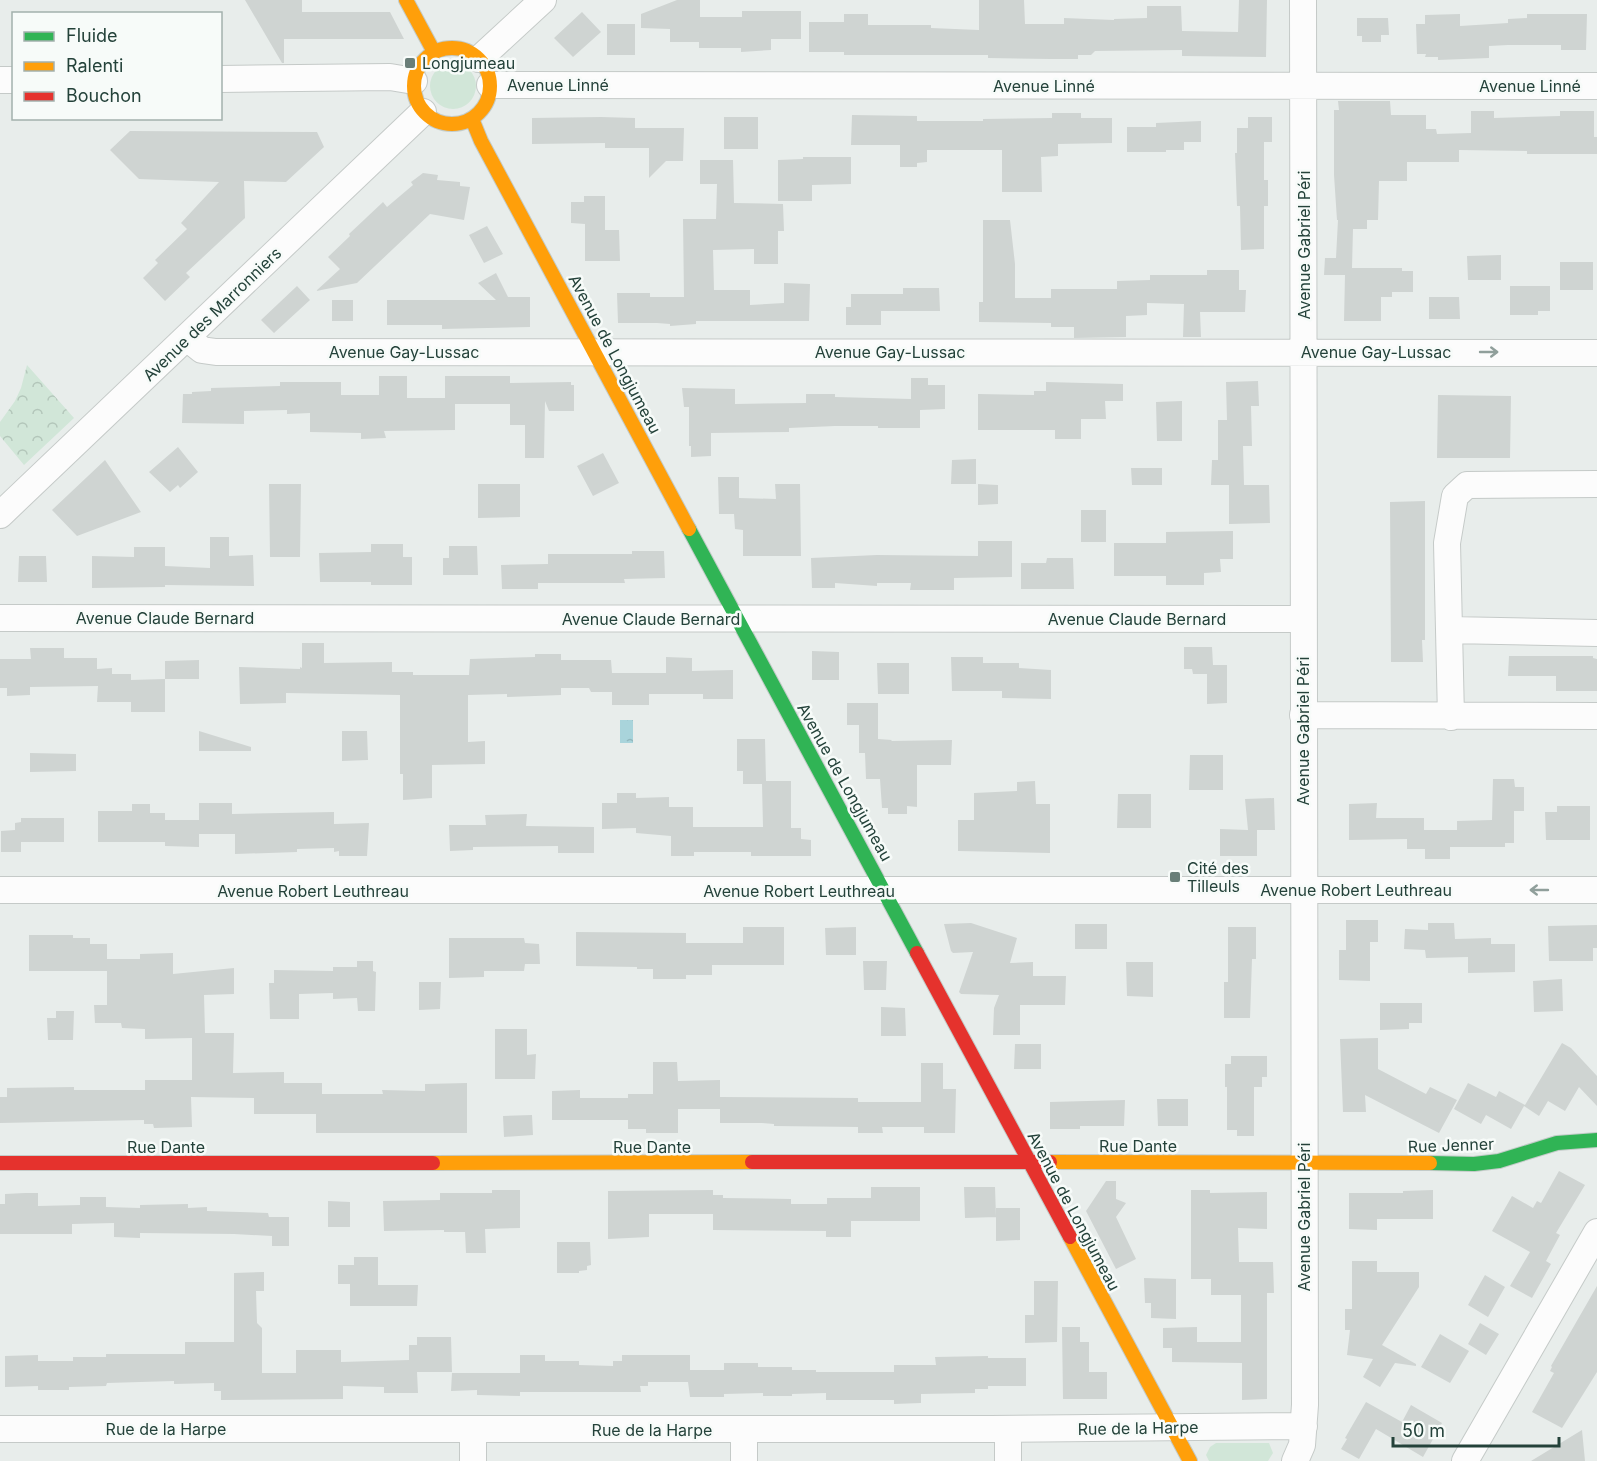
<svg xmlns="http://www.w3.org/2000/svg" width="1597" height="1461" viewBox="0 0 1597 1461" font-family="Inter,sans-serif">
  <defs>
    <pattern id="park-crowns" width="20" height="18" patternUnits="userSpaceOnUse" patternTransform="scale(1.5)"><rect width="20" height="18" fill="#d1e6d8"/><path d="M2 6a3 3 0 1 1 6 0M12 15a3 3 0 1 1 6 0" fill="none" stroke="#b3c6ba"/></pattern>
    <pattern id="water-ripples" width="26" height="14" patternUnits="userSpaceOnUse" patternTransform="scale(1.5)"><rect width="26" height="14" fill="#a9d4db"/><path d="M2 4q2-2 4 0t4 0M15 11q2-2 4 0t4 0" fill="none" stroke="#91b7bd"/></pattern>
  </defs>
  <rect width="100%" height="100%" fill="#e8edeb"/>
  <path fill="#d1e6d8" d="M430 86a23 23 0 1 1 46 0a23 23 0 1 1-46 0Z
    M1216,1443H1269L1273,1453L1268,1461H1209L1206,1455L1210,1447Z"/>
  <path fill="url(#park-crowns)" d="M27,365L74,418L24,465L0,436V422L15,401L21,388Z"/>
  <path fill="url(#water-ripples)" d="M620,720H633V743H620Z"/>
  <path fill="#cfd4d2" d="M245,0H302V12H390L404,39H284V63H282Z
    M677,0H700V17H742V11H801V39H771V50L741,52V48H699V42H670V29L641,28V14Z
    M979,0H1024L1025,24H1064V18L1114,20V19L1147,18V6H1181L1182,31L1238,32L1239,0H1267L1266,57L1182,56V50L1095,51L1091,55H1078V59H1050L988,58V55H844V52H809V22H844V14H868V25H931V28L979,30Z
    M582,12L601,32L573,57L554,38Z
    M1460,14V26L1508,23V19L1527,18V14H1587L1586,50H1561V45H1508L1489,46V58L1438,60V57H1425L1426,54H1417L1416,24H1425V15Z
    M1357,18H1388L1389,35H1381V42H1362V36H1357Z
    M607,24H635V55H607Z
    M1338,101H1390L1391,115H1426V129H1436L1437,134L1471,133V111H1494V118L1560,116V111H1594V137H1597V154H1527V151L1459,150V162H1407V181H1379L1378,220H1367V229H1353L1352,268H1402V271H1413V292H1392V297H1381V321H1344L1345,275H1324L1325,258H1336L1338,220H1337L1334,175V110H1339Z
    M1052,113H1081V118H1112V143L1058,144V156L1041,157L1042,192H1002V150H927V162L917,163V167H900V145H851L852,115L917,116V121H983V119L1052,118Z
    M601,117L635,118V128H684L683,161H666L649,178V148H605V143L532,144V118Z
    M724,117H758V149H724Z
    M1248,117H1272V142H1264V180H1268V206H1264V249L1241,250L1240,206H1237L1235,153H1237V128H1248Z
    M1201,121V142H1184V150H1166V152H1127V127H1156V123Z
    M130,131L317,132L324,147L286,182L244,181L245,218L186,273L190,277L165,301L143,278L158,263L155,260L187,229L181,223L219,182L139,179L110,150Z
    M803,157H851V184L812,185V201H778V160L803,159Z
    M700,160H733L734,203L783,204L784,231H778V264H754V249L713,250L714,290H750V305L784,303V283L810,284L809,321H696V324L670,326V324L657,323H618L617,293H650V297H684L683,219H716L717,184H700Z
    M423,173L438,175L437,180L460,182V186L470,187L464,220L430,214L357,283L316,291L340,269L328,257L350,236L349,234L383,202L387,207L413,185L411,182Z
    M584,196H605V230H619L620,261H585V224L571,223V202H584Z
    M983,220H1010L1015,264V298H1051V289H1117V281L1150,280V275H1207V270H1239V290H1246L1245,312H1200L1201,337H1183L1184,304L1147,303V315L1126,316V337L1074,338V327H1051V323L979,322V302H983Z
    M487,226L503,254L484,263L469,235Z
    M1501,255V280H1468L1467,256Z
    M1560,262H1593V290H1560Z
    M496,273L508,297H530V327L442,329V325H387V300H496L478,283Z
    M297,286L310,300L274,333L261,320Z
    M1510,286H1550V311H1538V315H1510Z
    M903,288H939L940,311H881V325H846V307H851V294H903Z
    M1429,297H1459L1460,319H1429Z
    M332,300H353V321H332Z
    M379,376H407V398H445V376H510V383L571,382V385H574V411H549L545,401L544,458H525V425H510V404H455V430L384,431L386,438L361,439V433L310,432V413L287,414V410L244,411V424L182,423L183,394H192V392L211,391V388L280,386V382H341V395H379Z
    M911,378H928V385H945V409L920,410V428H878V426H835L789,428V432L711,433V456L691,457V446H689V407H684L682,388L735,389V404L806,403V394H835V397L911,399Z
    M1258,381L1259,406H1251L1252,446H1243L1244,485H1269L1270,523L1229,524V485H1211L1212,460H1218V420H1227L1226,382Z
    M1046,382L1123,384V401H1105L1106,419H1081V439H1055V430H978V394L1034,395V391H1046Z
    M1438,395L1511,396L1510,458H1437Z
    M1182,401V441H1157L1156,402Z
    M178,447L198,472L180,488L178,485L170,492L149,472Z
    M603,453L619,483L593,496L577,466Z
    M976,459V484H951L952,460Z
    M105,460L141,512L77,536L52,510Z
    M1131,468H1162V485H1132Z
    M718,477H739V498L776,499L775,484H800L801,556H743V530L735,529L734,514H719Z
    M269,484H301L300,557H270Z
    M478,484H520V517L478,518Z
    M978,484L998,485V504L978,505Z
    M1425,501V640H1422L1423,662H1391L1390,502Z
    M1081,510H1106V542H1081Z
    M1233,531V559H1220L1221,572L1204,573V585H1166V576H1114V543H1166V532Z
    M210,537H229V556L253,555L254,586L165,585V587L92,588V556L134,557V547H165V566L210,568Z
    M978,541H1012V577L954,578V590H910L911,583H877V586L835,583V588H812L811,558L877,555L978,556Z
    M371,544H403V557H412V585H371V582H320L319,553L371,552Z
    M449,546H477L478,575H443V558H449Z
    M632,551H664L665,578L624,579L625,583H538V589H502L501,565L548,564V554H632Z
    M19,556H46L47,582H18Z
    M1047,558H1073L1074,589H1021V563H1046Z
    M302,643H324V663L392,662V672H413V675H469L470,659L535,657V654H561V660H611L612,673H666V657L692,658V671L733,670V699H703V694H649V705H612V692H591L589,688H561V695L535,696L507,697V694L468,695V742L485,741V764L432,765V798L403,800V774H400V695L286,693V703L240,704L239,667L300,669V667L302,668Z
    M1184,647H1212L1213,665H1227V703L1207,704V674H1193L1192,669H1184Z
    M30,648H64V658H97V669L112,668V674H131V680L165,679V712H131V702H97L98,686L30,687V695L7,696V688H0V659H31Z
    M812,651L839,652V680H812Z
    M1509,656H1593V658L1597,659V691H1556V676H1508Z
    M951,657H983V663H1019V668L1051,670V699L1002,698V691H952Z
    M199,660V679H165V661Z
    M877,663H909V694H878Z
    M847,703H878V739L892,740L891,741L952,740L951,765H917V807L907,806V814H888V808H882L880,779H866L865,753H859V725H847Z
    M199,731L251,747V751H199Z
    M342,731H367L368,760L342,761Z
    M737,739H765L766,781H791V828H801V839L811,840V856H751V852H694V856H671V836L636,833V828L602,829V803H617V793H636V798L669,797V807H693V827H763L762,784H743V771H737Z
    M30,753L76,754V771L30,772Z
    M1190,755H1223V790H1189Z
    M1493,779H1514L1515,787H1524V811H1514V843H1505V847H1450V859H1425V849H1407V839L1349,840V804L1377,803L1376,818H1424V830H1457V821L1492,820Z
    M1035,781L1036,804H1050V853L958,851V820H974V793L1017,791V782Z
    M1118,794H1151V828H1117Z
    M1274,798L1275,830H1257V856H1220V829L1248,830L1245,799Z
    M199,803H232V814L334,812V824L369,823L367,856H339V851L334,852V848L297,849V852L235,854V834H199Z
    M132,804H150V813H165V820H199V847L165,846V842H98V811H132Z
    M1557,806H1590V840H1546L1545,812H1557Z
    M527,814L526,826L594,827V853H558V846L473,847V850L450,851L449,825H486L485,815Z
    M21,818H64V842H21V852H1V831L15,830V823L21,822Z
    M1346,920H1378V942H1370V981L1339,980V950H1346Z
    M971,923L1017,938L1010,963L1033,962V976H1066L1065,1005H1020V1035H993L994,1008L999,995L961,994L959,992L973,952L953,953L951,951L944,924Z
    M1428,923H1454L1455,939L1491,938V944H1515V972L1468,973V957L1426,958L1425,950L1404,949L1405,929L1428,930Z
    M1075,924H1107V949H1075Z
    M1597,925V948H1593V961H1549L1548,926Z
    M743,927H784V965H712V975H686V979H653V969H637V967L576,966V932L686,933V943H743Z
    M856,927V955H826L825,928Z
    M1228,927H1256V959H1252L1250,1018H1224V982H1228Z
    M29,935H73V938H90V944H107V965V959H140V954L173,953V974L234,968V994L204,995L205,1033H234L233,1073L284,1072V1083H322V1094H383L382,1090L425,1091V1084L467,1083V1133H316V1114H254V1098L191,1097L192,1127L154,1128L153,1124H144V1120L0,1123V1097H7V1088L74,1087V1090H145V1080H192V1038L145,1039V1029L122,1028L121,1023H95L94,1005H107V971H29Z
    M449,938H524L525,943L539,944L540,964H525L524,971H484V977L449,978Z
    M357,961H373V971L376,972L375,1011H358L357,998L333,999V993L299,994V1019H270L269,983H274V970L333,971V967H357Z
    M863,961H887L886,990H864Z
    M1126,962H1153V997L1127,996Z
    M1562,979L1563,1011L1534,1012L1533,981Z
    M419,982H441L440,1009L419,1010Z
    M1380,1003H1422V1023H1409V1029L1380,1030Z
    M881,1007L905,1008L906,1036H881Z
    M56,1011H74L73,1040H48L47,1018H56Z
    M495,1029H527V1055L536,1054L535,1079H495Z
    M1378,1038V1069L1426,1094L1430,1087L1457,1100L1439,1133L1365,1095L1366,1112H1343L1340,1039Z
    M1562,1043L1571,1048L1597,1076V1106L1579,1087L1565,1111L1548,1101L1539,1116L1524,1106L1511,1129L1486,1115L1481,1124L1454,1109L1468,1083L1496,1097L1499,1091L1525,1105Z
    M1015,1044H1041V1069H1014Z
    M1231,1056H1267V1077H1262V1087H1254V1136H1237V1130H1227V1087H1225V1064H1231Z
    M653,1062H677L678,1081L720,1080V1097L858,1098V1102H921V1063H943V1089H956L955,1133H924V1127H882L883,1133H858V1127L774,1126V1124L762,1123H720V1109H678V1133H646V1129H628V1120H552V1091L580,1090V1098H628V1094H653Z
    M1157,1099H1188V1126H1158Z
    M1125,1100L1124,1126H1080V1129H1050V1102Z
    M532,1115L533,1135L504,1137L503,1116Z
    M1559,1171L1585,1185L1556,1233L1560,1235L1546,1261L1551,1264L1532,1298L1510,1286L1530,1252L1492,1231L1512,1196L1533,1208L1537,1201L1541,1203Z
    M1106,1181H1116V1199L1126,1203L1116,1217L1136,1259L1116,1269L1086,1211Z
    M871,1187H920V1221H851V1237H826V1231L713,1230V1214H649V1237L608,1239V1191L713,1190V1195H723V1198L791,1199V1204H827V1198H871Z
    M964,1187H995L996,1217L965,1218Z
    M492,1190H520V1228L485,1229L486,1253H466L465,1232H444V1230L384,1231L383,1201L440,1200V1193H492Z
    M1191,1190H1210V1193L1267,1192V1229L1238,1228L1239,1262H1273L1274,1293H1267V1399L1242,1400V1363L1172,1362V1348H1163V1328L1197,1327V1342H1241V1295H1211V1279H1191Z
    M1433,1190V1219H1377V1230L1349,1229V1193H1403V1191Z
    M25,1193H38V1206L80,1205V1197H106V1207L140,1208V1205L188,1204V1208L207,1207V1211L268,1213L269,1217H289V1246H272V1236L234,1234L140,1233V1238L114,1237V1223L72,1224V1234H0V1204H5V1194Z
    M328,1201L350,1202V1227H328Z
    M996,1208H1020V1240L996,1241Z
    M557,1242H590L591,1265L587,1266V1270L579,1271V1273H557Z
    M354,1257H378V1285H418L417,1306H350V1284H338V1265H354Z
    M1352,1261H1377V1272H1419V1287L1382,1345L1416,1364V1366L1395,1363L1380,1387L1363,1377L1373,1359L1347,1355L1350,1330H1345V1309H1352Z
    M264,1272V1291H256L257,1323L262,1328V1373H296V1350H341V1362L409,1360V1345H417V1337H451L452,1372H417L418,1393H384V1387L343,1386V1399L221,1400V1391H214V1383L174,1384V1381L107,1383L106,1386L69,1387V1390H38V1386L5,1387V1356L38,1355V1361H73V1357H106V1354H185V1342H234V1273Z
    M1485,1275L1505,1287L1488,1317L1468,1305Z
    M1144,1278L1176,1279V1319L1151,1318V1303H1145Z
    M1034,1281H1058L1057,1342L1025,1343V1315H1034Z
    M1597,1286V1372L1562,1428L1532,1412L1554,1373L1550,1371L1552,1367L1551,1366Z
    M1480,1323L1499,1334L1486,1355L1468,1344Z
    M1062,1327H1080V1342H1089V1372H1107V1399H1063Z
    M1440,1334L1469,1351L1450,1383L1421,1367Z
    M520,1355H545V1361H579V1365L613,1366V1361H622V1355H690V1370H724V1363H758V1367H792V1370H816V1372H894V1365H936L935,1357L988,1356V1358H1026V1386H988V1389H975V1393L921,1394V1403L894,1404V1400H826V1393L792,1394V1396H763V1393L724,1394V1397H690L688,1382H648V1386H640L641,1392H520V1396L477,1395V1390L451,1391L452,1373H520Z
    M1366,1402L1402,1422L1411,1405L1442,1423L1423,1457L1376,1429L1359,1459L1341,1449L1347,1439L1345,1438Z
    M1582,1430L1585,1461H1531Z"/>
  <g fill="none" stroke-linecap="round" stroke-linejoin="round">
    <defs>
      <path id="street" d="M479,59L543,0
        M220,79L390,77L414,81
        M0,80H14
        M490,85L1597,86
        M187,338L202,350L216,352L1597,353
        M0,515L423,112
        M0,618L1302,619
        M1449,630L1597,633
        M1303,715L1597,716
        M1451,717L1447,543L1455,496L1467,485L1597,484
        M0,890H1597
        M0,1429H991L1304,1426
        M1008,1429V1461
        M473,1430V1461
        M744,1430V1461
        M1295,1461L1302,1445L1305,1405C1304,937 1304,468 1303,0
        M1465,1461L1597,1232"/>
      <path id="fast" d="M689,529L917,953
        M1430,1163L1474,1164L1499,1161L1557,1143L1597,1140"/>
      <path id="slow" d="M406,0L434,52
        M414 86a38 38 0 1 1 76 0a38 38 0 1 1-76 0Z
        M472,119L481,141L689,529
        M1050,1162L1430,1163
        M433,1163L752,1162
        M1070,1237L1190,1461"/>
      <path id="jam" d="M917,953L1070,1237
        M752,1162H1050
        M0,1163H433"/>
    </defs>
    <use href="#street" stroke="#c5cac8" stroke-width="28"/>
    <use href="#fast" stroke="#c3cbc8" stroke-width="16"/>
    <use href="#slow" stroke="#c3cbc8" stroke-width="16"/>
    <use href="#jam" stroke="#c3cbc8" stroke-width="16"/>
    <use href="#street" stroke="#fcfcfc" stroke-width="26"/>
    <use href="#fast" stroke="#30b455" stroke-width="14"/>
    <use href="#slow" stroke="#ff9f0a" stroke-width="14"/>
    <use href="#jam" stroke="#e5322d" stroke-width="14"/>
  </g>
  <defs><path id="oneway-shaft" d="M-6 0H5M1.5-3L5.5 0L1.5 3" fill="none" stroke-width="1.6" stroke-linecap="round" stroke-linejoin="round" transform="scale(1.5)"/></defs>
  <g stroke="#909f9b">
    <use href="#oneway-shaft" transform="translate(1489 352)"/>
    <use href="#oneway-shaft" transform="translate(1539 890) rotate(180)"/>
  </g>
  <g fill="#697e78" stroke="#f7fbf9" stroke-width="2">
    <rect x="404" y="57" width="12" height="12" rx="3"/>
    <rect x="1169" y="871" width="12" height="12" rx="3"/>
  </g>
  <g text-anchor="middle" stroke-width="5" stroke-linejoin="round" paint-order="stroke">
    <g font-size="16" fill="#24423a" stroke="#f7fbf9" text-anchor="start">
      <text x="422" y="69">Longjumeau</text>
      <text x="1187" y="874">Cité des<tspan x="1187" dy="18">Tilleuls</tspan></text>
    </g>
    <g font-size="16" fill="#24423a" stroke="#f7fbf9">
      <text x="558" y="91">Avenue Linné</text>
      <text x="1044" y="92">Avenue Linné</text>
      <text x="1530" y="92">Avenue Linné</text>
      <text transform="translate(1304 245) rotate(-90)" y="6">Avenue Gabriel Péri</text>
      <text transform="translate(212 314) rotate(-44)" y="6">Avenue des Marronniers</text>
      <text x="404" y="358">Avenue Gay-Lussac</text>
      <text x="890" y="358">Avenue Gay-Lussac</text>
      <text x="1376" y="358">Avenue Gay-Lussac</text>
      <text transform="translate(615 354) rotate(62)" y="6">Avenue de Longjumeau</text>
      <text x="165" y="624">Avenue Claude Bernard</text>
      <text x="651" y="625">Avenue Claude Bernard</text>
      <text x="1137" y="625">Avenue Claude Bernard</text>
      <text transform="translate(1303 731) rotate(-90)" y="6">Avenue Gabriel Péri</text>
      <text transform="translate(845 782) rotate(61)" y="6">Avenue de Longjumeau</text>
      <text x="1356" y="896">Avenue Robert Leuthreau</text>
      <text x="313" y="897">Avenue Robert Leuthreau</text>
      <text x="799" y="897">Avenue Robert Leuthreau</text>
      <text transform="translate(1451 1145) rotate(-2)" y="6">Rue Jenner</text>
      <text x="1138" y="1152">Rue Dante</text>
      <text x="166" y="1153">Rue Dante</text>
      <text x="652" y="1153">Rue Dante</text>
      <text transform="translate(1074 1211) rotate(62)" y="6">Avenue de Longjumeau</text>
      <text transform="translate(1304 1217) rotate(-90)" y="6">Avenue Gabriel Péri</text>
      <text transform="translate(1138 1428) rotate(-1)" y="6">Rue de la Harpe</text>
      <text x="166" y="1435">Rue de la Harpe</text>
      <text x="652" y="1436">Rue de la Harpe</text>
    </g>
  </g>
  <rect x="12" y="12" width="210" height="108" fill="#f7fbf9" stroke="#a3b1ad" stroke-width="1.5"/>
  <rect x="24" y="32" width="30" height="9" fill="#30b455" stroke="#a3b1ad" stroke-width="1.5"/>
  <text x="66" y="42" font-size="18" fill="#24423a">Fluide</text>
  <rect x="24" y="62" width="30" height="9" fill="#ff9f0a" stroke="#a3b1ad" stroke-width="1.5"/>
  <text x="66" y="72" font-size="18" fill="#24423a">Ralenti</text>
  <rect x="24" y="92" width="30" height="9" fill="#e5322d" stroke="#a3b1ad" stroke-width="1.5"/>
  <text x="66" y="102" font-size="18" fill="#24423a">Bouchon</text>
  <path d="M1393 1437v9h166v-9" fill="none" stroke="#24423a" stroke-width="3"/>
  <text x="1402" y="1437" font-size="18" fill="#24423a" stroke="#f7fbf9" stroke-width="4.5" paint-order="stroke">50 m</text>
</svg>
